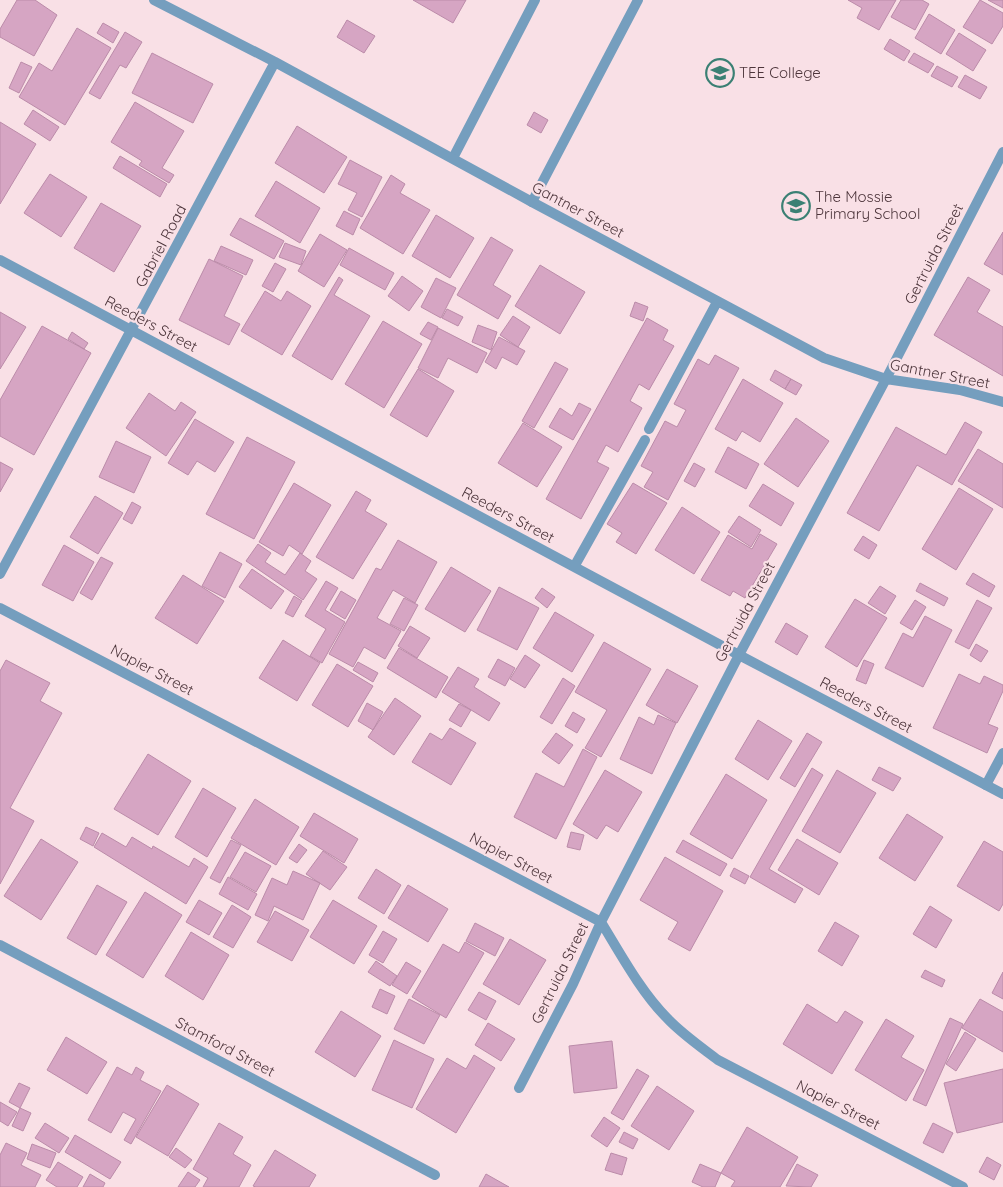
<svg xmlns="http://www.w3.org/2000/svg" width="1003" height="1187" viewBox="0 0 1003 1187" font-family="Quicksand,sans-serif">
  <rect width="100%" height="100%" fill="#f9e0e6"/>
  <path fill="#d6a5c3" stroke="#bb8ba9" d="M17,0H35L57,15L34,56L0,37V29Z
    M413,0H466L453,23Z
    M848,0H896L879,30L857,18L862,8Z
    M901,0H922L929,4L915,30L891,17Z
    M980,0L1003,13V26L992,44L963,27Z
    M988,0H1003V8Z
    M929,14L955,30L941,54L915,38Z
    M347,20L375,36L364,53L337,37Z
    M103,23L119,32L113,43L97,33Z
    M77,28L111,48L65,125L19,97L39,63L52,71Z
    M125,32L142,42L126,68L120,65L100,99L89,93Z
    M959,33L986,50L973,71L946,54Z
    M890,39L910,51L904,61L884,49Z
    M152,53L213,84L193,123L132,93Z
    M914,53L934,64L928,73L908,62Z
    M21,62L32,67L19,93L9,88Z
    M937,66L958,77L952,87L931,76Z
    M965,75L987,87L980,99L958,87Z
    M135,102L184,131L162,168L174,175L169,183L139,165L142,161L111,142Z
    M33,110L59,127L50,141L24,124Z
    M534,112L548,120L541,133L527,125Z
    M0,122L36,144L0,204Z
    M297,126L347,157L324,193L275,163Z
    M120,156L167,184L160,197L113,168Z
    M350,160L382,177L362,217L348,210L357,193L338,184Z
    M50,174L87,197L61,237L24,213Z
    M391,175L405,184L400,193L430,210L403,254L360,228Z
    M276,181L320,208L300,243L255,216Z
    M101,203L141,226L114,272L74,248Z
    M344,211L360,219L353,235L336,226Z
    M436,215L474,238L450,278L412,256Z
    M240,218L284,241L274,259L230,235Z
    M1003,232V275L984,264Z
    M320,234L347,250L324,287L298,271Z
    M491,237L513,250L493,285L511,296L498,319L457,295Z
    M285,243L306,251L301,265L279,257Z
    M221,246L253,260L246,275L214,261Z
    M349,248L394,273L385,290L340,265Z
    M209,259L243,276L224,316L240,324L229,345L179,320Z
    M275,263L286,269L273,292L262,286Z
    M540,265L585,292L560,334L515,306Z
    M402,276L423,291L409,311L388,296Z
    M339,277L343,280L334,295L370,316L332,380L292,356Z
    M968,277L990,290L977,312L1003,327V376L934,335Z
    M436,278L456,288L441,318L421,307Z
    M265,291L281,301L287,291L311,306L282,355L241,331Z
    M635,302L648,307L643,321L630,316Z
    M447,309L463,317L458,326L442,318Z
    M0,312L26,327L0,369Z
    M513,316L530,327L518,347L500,335Z
    M647,318L668,330L663,340L674,346L649,390L639,384L630,401L642,408L618,452L606,445L597,462L609,468L581,519L546,499Z
    M383,321L422,344L384,408L345,384Z
    M428,322L438,327L431,340L420,334Z
    M478,325L497,332L491,350L472,342Z
    M42,326L91,353L34,455L0,436V400Z
    M438,328L487,353L477,373L448,358L438,378L418,368Z
    M72,332L88,343L84,349L68,339Z
    M499,337L525,351L517,365L502,357L496,369L485,362Z
    M715,355L739,368L668,500L644,487L653,472L641,466L665,421L677,427L686,410L674,404L698,359L709,365Z
    M555,362L568,369L534,428L522,421Z
    M418,369L454,391L427,437L390,415Z
    M775,370L791,379L785,389L770,380Z
    M743,379L783,403L760,442L742,431L736,441L715,429Z
    M791,379L802,385L796,395L785,389Z
    M149,393L175,411L181,402L196,412L166,456L126,428Z
    M579,403L591,409L573,440L549,427L560,408L572,416Z
    M796,418L829,441L798,487L764,464Z
    M195,419L234,442L215,472L197,461L188,475L168,463Z
    M965,422L982,432L952,485L917,465L879,531L847,513L896,427L946,455Z
    M523,423L562,447L537,487L498,463Z
    M247,437L295,462L254,539L206,514Z
    M116,441L151,457L134,493L99,477Z
    M728,447L759,464L746,489L715,472Z
    M978,449L1003,464V508L958,481Z
    M0,462L13,469L0,492Z
    M694,463L705,469L695,487L684,481Z
    M294,483L331,505L302,554L289,545L283,556L259,542Z
    M633,483L667,503L636,554L616,542L622,533L607,524Z
    M763,484L794,503L781,526L749,506Z
    M959,488L993,509L956,570L922,549Z
    M356,491L371,500L365,511L387,524L353,579L316,557Z
    M95,496L123,513L98,554L70,537Z
    M132,502L141,507L132,524L123,519Z
    M682,507L720,532L694,574L655,550Z
    M739,516L761,530L751,547L728,532Z
    M760,534L777,544L745,598L733,591L730,596L701,580L728,535L752,549Z
    M863,536L877,545L869,559L854,550Z
    M398,540L437,562L415,603L393,590L377,618L401,631L385,659L364,647L353,667L329,654L376,568L381,570Z
    M258,544L271,553L265,562L285,575L300,553L311,561L305,571L317,579L303,600L246,561Z
    M64,545L94,562L73,601L42,585Z
    M220,552L242,564L225,598L202,586Z
    M101,557L113,563L92,600L80,593Z
    M451,567L491,591L465,632L425,609Z
    M252,569L284,591L271,609L239,587Z
    M973,573L995,586L989,597L966,584Z
    M183,575L224,601L197,644L155,618Z
    M326,581L338,588L325,610L345,622L322,663L310,656L326,629L305,616Z
    M920,583L948,598L944,606L916,591Z
    M880,586L896,596L885,614L868,603Z
    M499,587L539,608L517,650L477,630Z
    M542,588L555,597L547,608L535,598Z
    M341,591L356,600L345,619L330,610Z
    M294,596L302,601L293,617L285,613Z
    M404,598L418,605L404,631L390,624Z
    M855,599L887,618L857,667L825,647Z
    M915,600L926,607L912,630L900,623Z
    M977,600L992,608L969,649L955,642Z
    M555,612L594,635L572,672L533,648Z
    M925,616L952,630L923,687L885,668L903,633L913,638Z
    M786,623L808,636L797,655L775,642Z
    M410,626L430,638L417,658L398,646Z
    M283,640L320,663L297,701L259,678Z
    M604,642L651,669L601,757L585,748L607,710L575,692Z
    M976,644L988,651L981,662L970,655Z
    M399,648L448,677L436,698L387,668Z
    M525,655L540,665L525,688L510,679Z
    M498,659L515,668L505,686L488,677Z
    M6,660L50,683L40,701L62,713L10,808L34,821L0,884V671Z
    M864,660L874,664L866,684L856,680Z
    M358,662L378,673L373,682L353,670Z
    M337,664L373,686L348,727L312,705Z
    M458,667L479,679L474,687L500,703L489,721L442,692Z
    M667,669L698,686L677,723L646,705Z
    M959,674L980,684L984,676L1003,685V691L988,724L998,728L987,753L933,728Z
    M563,678L575,686L552,724L540,717Z
    M395,698L421,716L394,755L368,737Z
    M367,703L383,712L373,730L358,721Z
    M459,704L471,710L461,727L449,720Z
    M573,712L585,719L577,733L565,726Z
    M658,715L676,723L652,774L620,759L639,717L654,725Z
    M758,720L792,741L768,780L735,759Z
    M450,728L476,743L451,785L412,762L430,733L442,740Z
    M556,733L573,745L559,764L542,752Z
    M807,733L822,742L795,787L780,778Z
    M583,749L597,757L556,839L514,817L536,773L564,787Z
    M148,754L191,781L158,835L114,809Z
    M879,767L901,778L893,791L872,780Z
    M812,768L823,775L769,869L803,889L795,903L750,877Z
    M605,770L642,792L618,832L606,825L597,839L573,824Z
    M837,770L876,793L840,853L802,831Z
    M726,774L767,800L732,859L690,834Z
    M203,788L236,808L207,857L175,837Z
    M255,799L299,827L276,865L231,838Z
    M314,813L358,839L344,863L300,836Z
    M907,814L943,837L915,881L879,858Z
    M86,827L99,833L93,846L80,839Z
    M571,832L584,835L580,850L567,847Z
    M102,833L126,847L132,837L152,849L153,846L189,867L194,858L208,867L186,904L94,847Z
    M41,839L78,862L41,920L4,896Z
    M797,839L838,863L819,895L778,870Z
    M231,840L241,845L220,883L210,878Z
    M683,840L727,864L720,876L676,852Z
    M984,841L1003,852V904L999,911L957,886Z
    M299,844L307,850L297,863L289,858Z
    M323,851L347,867L330,890L306,874Z
    M245,852L271,866L256,892L230,877Z
    M665,857L723,891L690,951L668,939L678,922L640,900Z
    M734,868L749,876L745,884L730,876Z
    M376,869L401,885L384,914L358,898Z
    M293,871L320,883L303,920L274,906L268,921L255,915L272,878L287,885Z
    M228,877L257,894L248,910L219,894Z
    M97,885L127,902L96,955L67,938Z
    M408,885L448,909L428,942L388,918Z
    M145,892L182,915L143,978L106,955Z
    M199,900L222,913L209,935L186,922Z
    M333,900L377,926L354,964L310,937Z
    M232,905L251,917L233,948L213,937Z
    M930,906L952,920L936,948L913,934Z
    M275,911L309,930L292,961L257,942Z
    M835,922L859,936L842,966L818,951Z
    M475,923L504,938L495,956L466,941Z
    M383,931L397,939L383,963L369,955Z
    M191,932L229,955L203,1000L165,976Z
    M510,939L546,960L519,1005L483,984Z
    M465,942L484,953L446,1018L412,997L443,944L459,953Z
    M376,961L397,976L390,986L368,972Z
    M406,962L421,971L407,994L392,985Z
    M925,970L945,980L942,987L921,977Z
    M1003,972V999L992,993Z
    M380,989L395,996L387,1014L372,1007Z
    M479,992L496,1001L486,1020L468,1010Z
    M409,999L440,1015L424,1044L394,1029Z
    M980,999L1003,1012V1052L962,1028Z
    M807,1004L837,1023L845,1011L863,1022L832,1074L783,1044Z
    M341,1011L381,1036L355,1077L315,1052Z
    M950,1018L963,1024L926,1106L913,1100Z
    M886,1019L914,1036L901,1057L924,1070L906,1101L855,1070Z
    M488,1023L515,1039L501,1061L475,1045Z
    M965,1032L976,1039L956,1071L946,1064Z
    M66,1037L107,1062L87,1094L47,1070Z
    M394,1040L434,1059L412,1108L372,1090Z
    M612,1041L617,1088L574,1093L569,1046Z
    M474,1055L495,1068L456,1133L416,1109L447,1058L466,1069Z
    M117,1067L132,1075L136,1067L144,1072L140,1080L161,1091L131,1144L124,1140L136,1119L123,1112L111,1133L88,1120Z
    M637,1069L649,1076L623,1120L611,1113Z
    M1003,1069V1122L957,1133L944,1083Z
    M19,1083L30,1088L20,1108L9,1102Z
    M167,1085L199,1104L168,1156L136,1137Z
    M657,1086L694,1111L669,1150L631,1126Z
    M0,1102L17,1112L8,1126L0,1121Z
    M20,1108L31,1113L23,1131L12,1126Z
    M604,1117L620,1128L607,1147L591,1136Z
    M45,1123L69,1138L59,1153L35,1138Z
    M219,1123L243,1137L233,1154L251,1165L239,1187H203L208,1178L193,1169Z
    M933,1123L953,1133L943,1153L923,1143Z
    M747,1127L798,1157L780,1187H731L735,1181L721,1173Z
    M624,1132L638,1139L633,1149L619,1142Z
    M75,1135L121,1162L110,1179L65,1152Z
    M6,1143L27,1153L21,1165L41,1175L35,1187H0V1155Z
    M32,1144L56,1153L50,1168L27,1159Z
    M176,1148L192,1160L185,1168L169,1157Z
    M275,1150L316,1175L309,1187H256L253,1186Z
    M611,1153L627,1158L622,1175L605,1170Z
    M987,1157L1001,1165L994,1180L979,1172Z
    M58,1162L83,1177L77,1187H57L46,1180Z
    M700,1164L721,1173L715,1187H703L692,1182Z
    M797,1164L818,1175L811,1187L786,1186Z
    M188,1172L200,1180L195,1187H178Z
    M90,1174L105,1183L103,1187H83Z
    M486,1174L509,1187H479Z"/>
  <g fill="none" stroke-linecap="round" stroke-linejoin="round">
    <path stroke="#759ebe" stroke-width="10" d="M453,158L535,0
      M532,202L638,0
      M986,785L1003,753"/>
    <path stroke="#759ebe" stroke-width="10" d="M154,0L275,62L532,202L824,358L886,379L960,390L1003,402
      M0,260L739,655L1003,794
      M649,429L717,302
      M574,567L645,440
      M0,574L275,62
      M0,608L601,922C620,953 641,992 667,1018C682,1034 701,1047 718,1060L963,1187
      M0,945L435,1175
      M519,1088L573,984L601,922L739,655L886,379L1003,152"/>
  </g>
  <defs>
    <symbol id="university-ring" viewBox="-11 -11 22 22"><circle r="9.5" fill="#f9e0e6" stroke="#3b8074" stroke-width="1.5"/><path d="M0-5L7-2L0 1L-7-2ZM-4 1L0 2.5L4 1V4Q0 6-4 4Z" fill="#3b8074"/></symbol>
    <symbol id="school-ring" viewBox="-11 -11 22 22"><circle r="9.5" fill="#f9e0e6" stroke="#3b8074" stroke-width="1.5"/><path d="M0-5L7-2L0 1L-7-2ZM-4 1L0 2.5L4 1V4Q0 6-4 4Z" fill="#3b8074"/></symbol>
  </defs>
  <g fill-rule="evenodd">
    <use href="#university-ring" x="704" y="57" width="32" height="32"/>
    <use href="#school-ring" x="780" y="190" width="32" height="32"/>
  </g>
  <g text-anchor="middle" stroke-width="4.5" stroke-linejoin="round" paint-order="stroke">
    <g font-size="15" fill="#4d353b" stroke="#f9e0e6" text-anchor="start">
      <text x="739" y="78">TEE College</text>
      <text x="815" y="202">The Mossie<tspan x="815" dy="17">Primary School</tspan></text>
    </g>
    <g font-size="15" fill="#4d353b" stroke="#f9e0e6">
      <text transform="translate(578 210) rotate(28)" y="5">Gantner Street</text>
      <text transform="translate(161 246) rotate(-62)" y="5">Gabriel Road</text>
      <text transform="translate(934 254) rotate(-63)" y="5">Gertruida Street</text>
      <text transform="translate(151 324) rotate(28)" y="5">Reeders Street</text>
      <text transform="translate(940 374) rotate(11)" y="5">Gantner Street</text>
      <text transform="translate(508 515) rotate(28)" y="5">Reeders Street</text>
      <text transform="translate(745 612) rotate(-62)" y="5">Gertruida Street</text>
      <text transform="translate(152 670) rotate(28)" y="5">Napier Street</text>
      <text transform="translate(866 705) rotate(28)" y="5">Reeders Street</text>
      <text transform="translate(511 858) rotate(28)" y="5">Napier Street</text>
      <text transform="translate(560 973) rotate(-64)" y="5">Gertruida Street</text>
      <text transform="translate(225 1047) rotate(28)" y="5">Stamford Street</text>
      <text transform="translate(838 1105) rotate(27)" y="5">Napier Street</text>
    </g>
  </g>
</svg>
